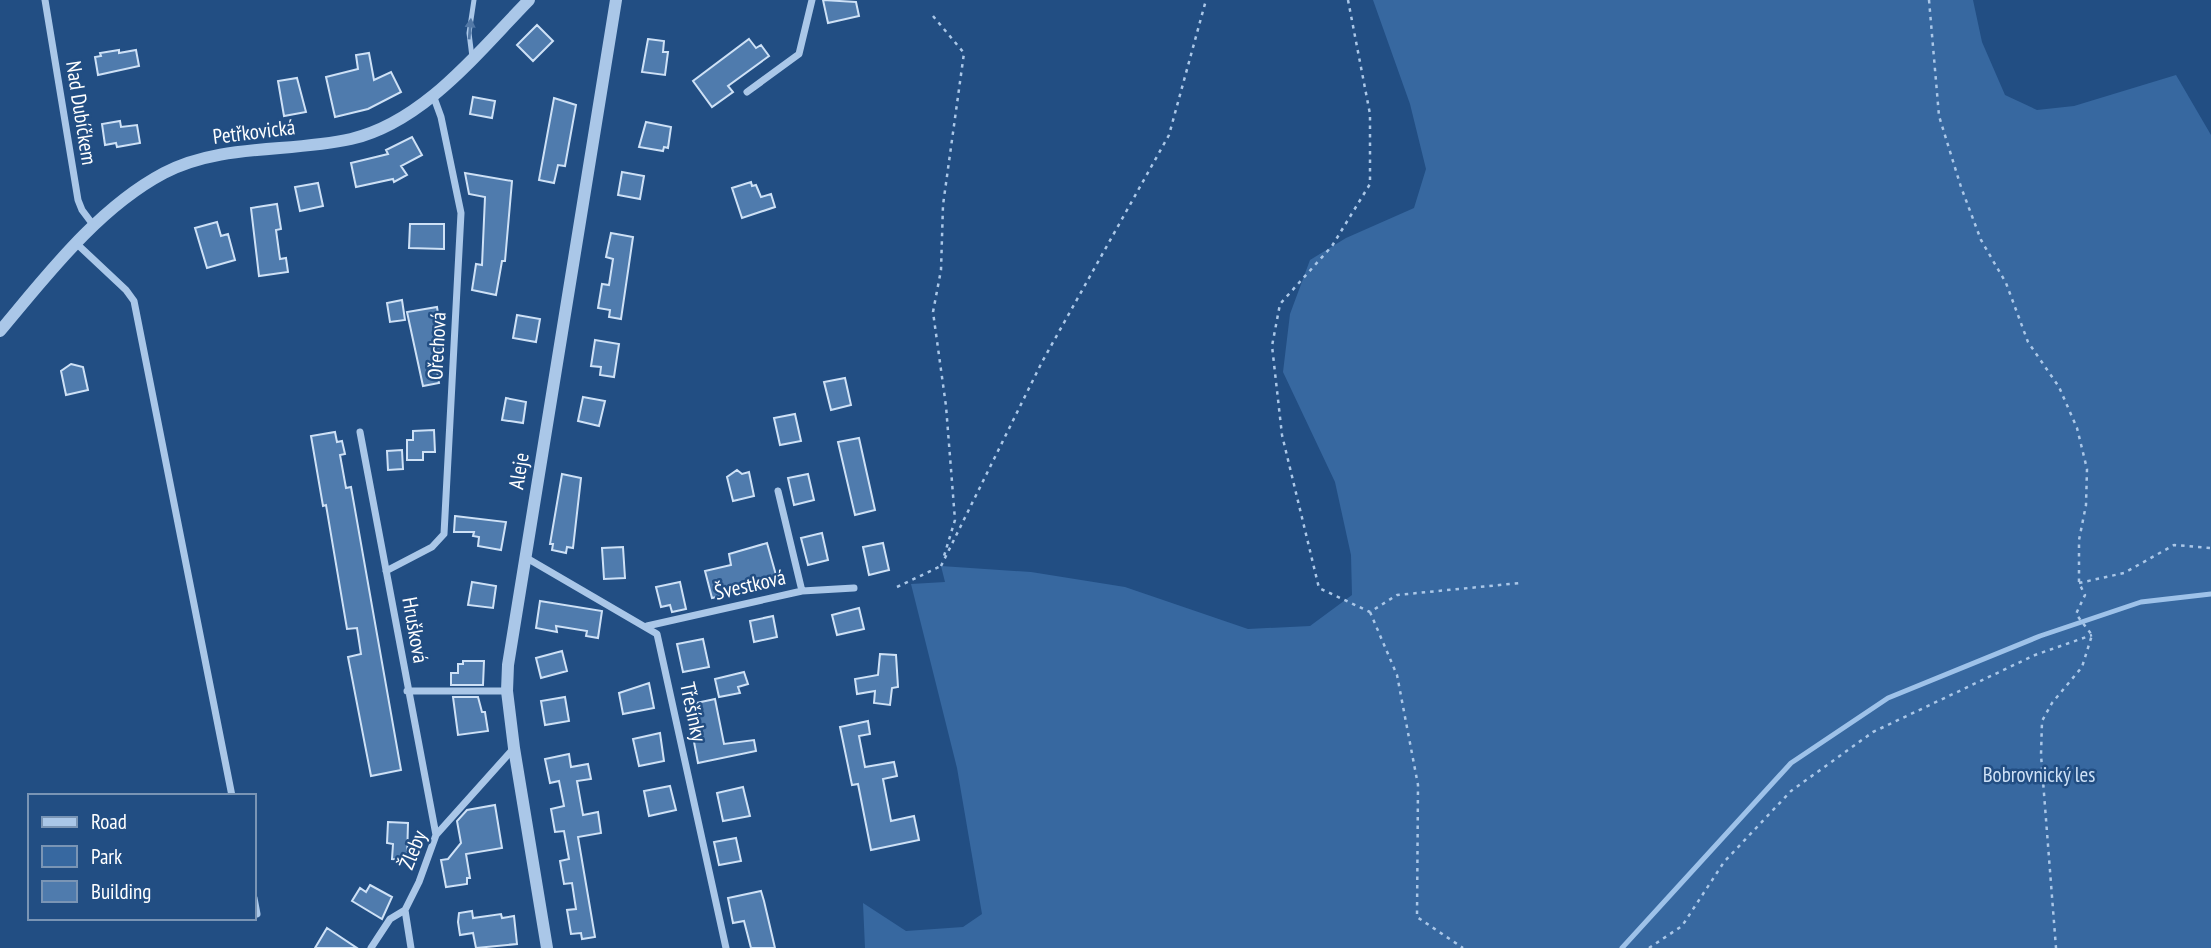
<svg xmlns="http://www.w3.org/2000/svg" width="2211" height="948" viewBox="0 0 2211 948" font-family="'PT Sans Narrow',sans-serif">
  <rect width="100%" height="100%" fill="#224e83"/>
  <path fill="#3768a0" d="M1373,0H1973L1982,42L2005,95L2037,110L2074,106L2176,75L2211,135V948H865L863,903L906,931L963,927L982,914L957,768L911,584L945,582L941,566L1031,572L1125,587L1248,629L1310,626L1352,595L1351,555L1335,482L1283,372L1290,314L1310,260L1346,238L1414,208L1426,169L1410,104Z"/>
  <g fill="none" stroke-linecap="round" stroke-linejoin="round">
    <path stroke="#9ec2e9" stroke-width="5" d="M1622,948L1791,763L1888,698L2040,636L2141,602L2211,594"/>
  </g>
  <path fill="#4f7bad" stroke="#cee1f6" stroke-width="2" d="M823,0L856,2L859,16L828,23Z
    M537,25L553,41L533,61L517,45Z
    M648,39L664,41L663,52H668L665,75L642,72Z
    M749,39L756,48L761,45L769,56L728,86L733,92L712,107L693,81Z
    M119,50V53L136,50L139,66L98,75L95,57L101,56L100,53Z
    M369,53L374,80L391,72L401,92L368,109L335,117L326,77L358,69L356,55Z
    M297,78L306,112L284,116L278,81Z
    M473,97L495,101L492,118L470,114Z
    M554,98L576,105L565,166L558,165L554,183L539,180Z
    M120,121L121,127L137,125L140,143L117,147L116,143L105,145L102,124Z
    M646,122L671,127L668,148L664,147L663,151L639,147Z
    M412,137L422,155L401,166L407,175L394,182L393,179L356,187L351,163L388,154L386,150Z
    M622,172L644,176L640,199L618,195Z
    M465,173L512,181L505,261H502L496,295L472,290L476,264L482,265L485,197L469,194Z
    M751,182L752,186L756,185L761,197L771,194L775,207L742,218L732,188Z
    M318,183L323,206L300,211L295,187Z
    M277,204L281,229L276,230L280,259L286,258L288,272L259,276L251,208Z
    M217,222L221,236L228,234L235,260L207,268L195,228Z
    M410,224H444V249L409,248Z
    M611,233L633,237L621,319L609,317L610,310L598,308L602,284L609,285L613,259L606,257Z
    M402,300L405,320L390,322L387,303Z
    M437,307L444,351L434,353L439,383L423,386L407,312Z
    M517,315L540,319L536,342L513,338Z
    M595,340L619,344L614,377L600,375L601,367L591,366Z
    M71,364L83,367L88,390L66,395L61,371Z
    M845,378L851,405L831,410L824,382Z
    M583,397L605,401L599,426L578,421Z
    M506,398L526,402L523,423L502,420Z
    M795,414L801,441L780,445L774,418Z
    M434,430L435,452H423V460H407V440H413V431Z
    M335,432L337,442L342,441L345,454L340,455L346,488L351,487L401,770L371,776L348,657L361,654L357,628L347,629L326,505L323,506L311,436Z
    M859,438L875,510L855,515L838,442Z
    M402,450L403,469L388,470L387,451Z
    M737,470L742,474L749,472L754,496L733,501L727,477Z
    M562,474L581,478L573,548L567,547L566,553L552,550L553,544H550Z
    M808,474L814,500L794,505L788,478Z
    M455,516L506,522L501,550L478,546L479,537L473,536L474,532H454Z
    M822,533L828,560L808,565L801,538Z
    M767,543L776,575L734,587L736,593L712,598L705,571L731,565L729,554Z
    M883,543L889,570L869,575L863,547Z
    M623,547L625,578L604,579L602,548Z
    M472,582L496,586L493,608L468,605Z
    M680,582L686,609L672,612L670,605L661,607L656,587Z
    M540,601L602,611L598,638L586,636L587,631L556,626L557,632L536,628Z
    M859,608L864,629L837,635L832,615Z
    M773,616L777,637L754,642L750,621Z
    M703,639L709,667L683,672L677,644Z
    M562,651L567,671L541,678L536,658Z
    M880,654L896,655L898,687L892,688L890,705L874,703L875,691L857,694L855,679L878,675Z
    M463,661H484L483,685H451V673H458V664H463Z
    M744,672L748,684L738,687L740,693L719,697L715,679Z
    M649,683L654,708L623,714L619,693Z
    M453,697H478L482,712H485L488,731L458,735Z
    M565,697L569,721L545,725L541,701Z
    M715,699L724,744L754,740L756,751L698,763L687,705Z
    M868,721L870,734L859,736L865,767L894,762L897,776L883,779L891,821L914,816L919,840L871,850L858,784L852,785L840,727Z
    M660,733L664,761L639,766L633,739Z
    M569,754L571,767L588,764L591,779L577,781L583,815L598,812L601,833L578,837L595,937L582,939L581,933L571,934L567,910L576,909L572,883L564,884L560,861L569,859L564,831L555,832L551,809L564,806L559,781L550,783L545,759Z
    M670,786L676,810L649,816L644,791Z
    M743,787L750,816L723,821L717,793Z
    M495,805L502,848L466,854L470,878H467V884L446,887L441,860L448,859L461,843L457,821L467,810Z
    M388,822L408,823L407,860L392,859L393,844L387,843Z
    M736,838L741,861L719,865L714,842Z
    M370,885L392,897L382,919L352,901L360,888L366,892Z
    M761,891L764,901L775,948H751L744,921L733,923L728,898Z
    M472,911L473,918L501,914L502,918L514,916L517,944L476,948L473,933L460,935L458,922L459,913Z
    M327,928L357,948H315Z"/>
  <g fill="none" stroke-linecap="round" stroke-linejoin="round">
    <path stroke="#aac7e8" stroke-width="2.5" stroke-dasharray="3.5 5" stroke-linecap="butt" d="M1348,0L1370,114V184L1332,246L1280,304L1272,346L1282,435L1319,588L1370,612L1397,595L1520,583
      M1929,0L1939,116L1961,187L1981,240L2006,283L2028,342L2059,387L2077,428L2087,469L2086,505L2079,540V583L2085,595L2076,614L2092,635L2082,667L2052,703L2042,721L2041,755L2056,948
      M933,16L964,53L943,205L941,270L933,312L946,406L955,520L944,556
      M941,566L1042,362L1169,135L1206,0
      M2079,583L2124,573L2174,545L2211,548
      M897,587L941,566
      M1370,612L1397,675L1418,785L1417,917L1463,948
      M1649,948L1682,926L1724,862L1791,791L1873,732L2035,655L2092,635"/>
    <path stroke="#aac7e8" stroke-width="5" d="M472,57L469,33L474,0"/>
    <path stroke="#aac7e8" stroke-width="7" d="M45,0L78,200L82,210L94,226
      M747,92L799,54L812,0
      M77,244L126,290L134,301L232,796
      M360,432L436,835
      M525,557L657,634L726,948
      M386,571L432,547L444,534L461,213L441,117L433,95
      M802,591L854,588
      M647,626L802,591L778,491
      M407,691H507
      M254,898L257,914
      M371,948L390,919L405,910
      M411,948L405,910L419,882L436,835L514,748"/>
    <path stroke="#aac7e8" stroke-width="12" d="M0,331C47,275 98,208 164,173C222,143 288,153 351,139C424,122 479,51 529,0
      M547,948L514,748L507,691L508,665L616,0"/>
  </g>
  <defs><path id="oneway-solid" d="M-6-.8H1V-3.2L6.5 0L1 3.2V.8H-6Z" transform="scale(1.75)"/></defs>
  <use fill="#5278a6" href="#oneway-solid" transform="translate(470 29) rotate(-85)"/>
  <g text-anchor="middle" stroke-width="5" stroke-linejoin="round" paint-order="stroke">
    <g font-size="21" fill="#fff" stroke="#224e83">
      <text transform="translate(81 113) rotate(81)" y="7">Nad Dubíčkem</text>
      <text transform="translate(254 132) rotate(-7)" y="7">Petřkovická</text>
      <text transform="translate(437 346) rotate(-87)" y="7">Ořechová</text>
      <text transform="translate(519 471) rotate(-81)" y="7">Aleje</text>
      <text transform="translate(750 585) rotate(-13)" y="7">Švestková</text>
      <text transform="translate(415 630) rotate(80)" y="7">Hrušková</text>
      <text transform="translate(693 712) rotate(78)" y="7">Třešínky</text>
      <text transform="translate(413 850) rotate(-68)" y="7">Žleby</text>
    </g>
    <g font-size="21" fill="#cee1f6" stroke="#224e83">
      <text x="2039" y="782">Bobrovnický les</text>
    </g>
  </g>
  <rect x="28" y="794" width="228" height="126" fill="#224e83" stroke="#7a95b5" stroke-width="2"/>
  <rect x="42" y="817" width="35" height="10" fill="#aac7e8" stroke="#7a95b5" stroke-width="2"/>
  <text x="91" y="829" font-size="21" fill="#ffffff">Road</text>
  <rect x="42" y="846" width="35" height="21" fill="#3768a0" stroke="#7a95b5" stroke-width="2"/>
  <text x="91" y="864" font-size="21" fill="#ffffff">Park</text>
  <rect x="42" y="881" width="35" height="21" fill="#4f7bad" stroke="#7a95b5" stroke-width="2"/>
  <text x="91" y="899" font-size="21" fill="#ffffff">Building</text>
</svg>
